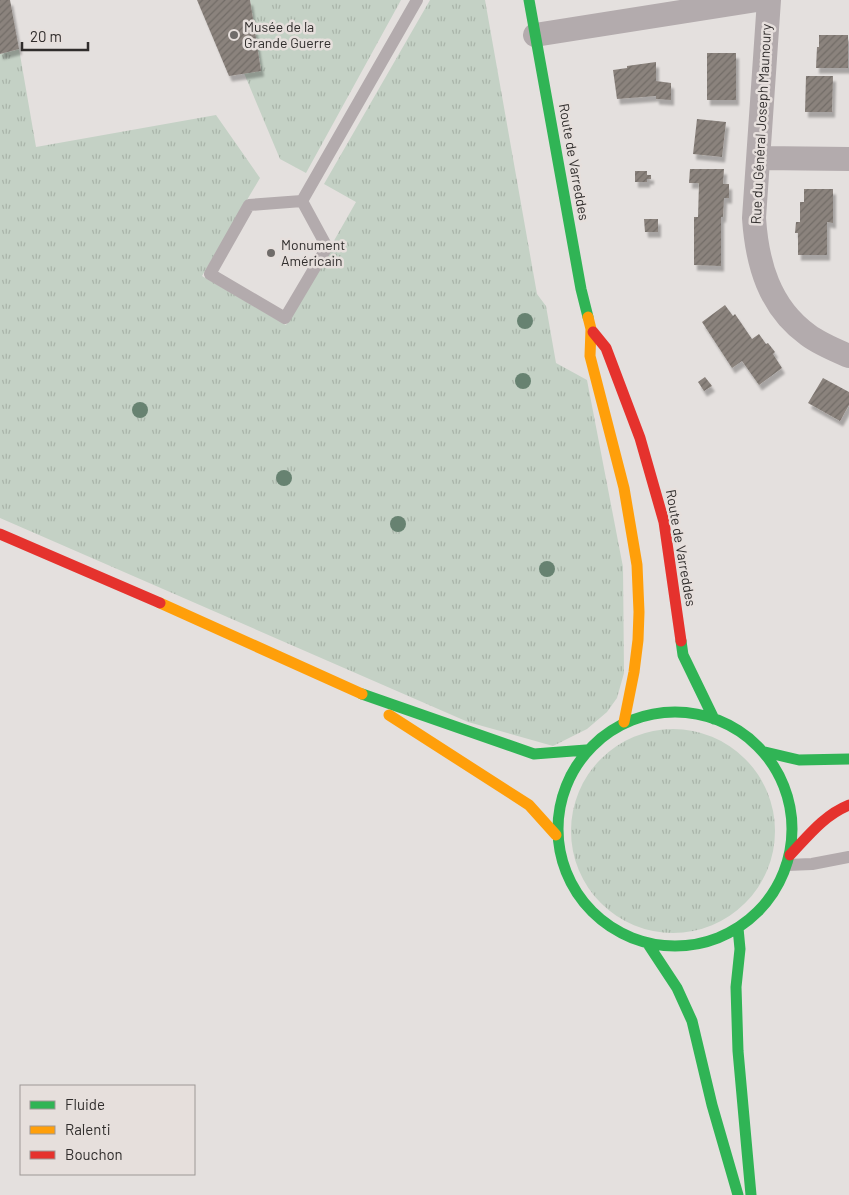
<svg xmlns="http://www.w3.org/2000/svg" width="849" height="1195" viewBox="0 0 849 1195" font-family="Barlow,sans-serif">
  <defs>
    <pattern id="grass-tufts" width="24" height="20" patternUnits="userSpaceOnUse" patternTransform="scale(1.25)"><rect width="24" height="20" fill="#c4d1c5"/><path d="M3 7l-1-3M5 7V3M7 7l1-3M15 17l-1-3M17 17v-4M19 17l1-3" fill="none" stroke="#a9b4a9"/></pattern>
    <pattern id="building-hatch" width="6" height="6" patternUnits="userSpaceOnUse" patternTransform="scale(1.25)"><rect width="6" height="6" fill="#8b837d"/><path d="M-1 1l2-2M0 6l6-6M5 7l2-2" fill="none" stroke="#726c67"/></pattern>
    <filter id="shadow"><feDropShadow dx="3" dy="5.5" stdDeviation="1" flood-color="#0004"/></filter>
  </defs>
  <rect width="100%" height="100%" fill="#e4e0de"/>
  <path fill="url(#grass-tufts)" d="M250,0H401L306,173L280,159L244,73L261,70Z
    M430,0H485L537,294L546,306L556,363L587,380L623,567L624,673L617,698L607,712L587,729L553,746L468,722L0,518V54L19,49L36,147L216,115L260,178L202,276L286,325L356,202L324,184Z
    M571 831a102 102 0 1 1 204 0a102 102 0 1 1-204 0Z"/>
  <path fill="url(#building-hatch)" filter="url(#shadow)" d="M0,0H10L19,49L0,54Z
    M197,0H250L261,71L229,76Z
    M819,35H848V68H816L817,47H819Z
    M707,53H736V100H707Z
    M656,62V81L671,83V100L656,99V96L617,99L613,70L627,68V66Z
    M806,76H833L832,112H805Z
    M697,119L726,122L722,157L693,154Z
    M690,169H724L723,184H729V198H724L723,217H721V266L694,265V217H698L699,183H689Z
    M635,171H647V175H651V179H647V182H635Z
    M804,189H833V223L827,222V255H798V233H795L796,222H800V202H804Z
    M644,219H658V232H645Z
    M725,305L733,316L735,314L752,339L759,334L766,344L768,343L775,352L773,354L782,368L759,385L742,361L732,368L702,322Z
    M705,377L712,386L704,391L698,382Z
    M823,378L849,392V405L840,421L808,403Z"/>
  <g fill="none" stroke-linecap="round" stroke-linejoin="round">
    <path stroke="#b3abad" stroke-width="12" d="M302,201L327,247L285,318L210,274L249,205Z
      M302,201L417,0
      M787,865L812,864L849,857"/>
    <path stroke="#b3abad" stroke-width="24" d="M769,0L754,218C757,263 769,307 808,335C820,344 835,350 849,356
      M535,35L757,0
      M760,158L849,159"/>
    <path stroke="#30b455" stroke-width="11" d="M529,0L581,289L588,317
      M681,641L683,655L714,719
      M362,694L534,754L586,750
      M558 829a117 117 0 1 1 234 0a117 117 0 1 1-234 0Z
      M765,752L799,760L849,759
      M738,928L740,949L736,987L738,1051L751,1195
      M648,944L677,988L692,1021L712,1105L738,1195"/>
    <path stroke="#ff9f0a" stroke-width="11" d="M588,317L591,329L590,356L624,488L637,565L639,612L638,640L634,672L624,722
      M160,603L362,694
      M389,715L529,805L556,835"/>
    <path stroke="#e5322d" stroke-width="11" d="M593,332L606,348L640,438L664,522L681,641
      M0,534L160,603
      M790,855C808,836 824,815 849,805"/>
  </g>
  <g fill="#678271">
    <circle cx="525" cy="321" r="8"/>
    <circle cx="523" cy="381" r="8"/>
    <circle cx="140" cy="410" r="8"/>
    <circle cx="284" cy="478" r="8"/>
    <circle cx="398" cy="524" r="8"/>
    <circle cx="547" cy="569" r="8"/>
  </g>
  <g fill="#6f6c6a" stroke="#e6dfdc" stroke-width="2">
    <circle cx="234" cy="35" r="5"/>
    <circle cx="271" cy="253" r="5"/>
  </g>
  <g text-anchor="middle" stroke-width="5" stroke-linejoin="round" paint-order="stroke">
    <g font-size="14" fill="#302d2c" stroke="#e6dfdc" text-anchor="start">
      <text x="244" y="32">Musée de la<tspan x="244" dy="16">Grande Guerre</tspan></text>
      <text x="281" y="250">Monument<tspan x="281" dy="16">Américain</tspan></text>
    </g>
    <g font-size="14" fill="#302d2c" stroke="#e6dfdc">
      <text transform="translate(761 124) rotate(-87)" y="5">Rue du Général Joseph Maunoury</text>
      <text transform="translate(574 162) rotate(80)" y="5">Route de Varreddes</text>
      <text transform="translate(681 548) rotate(80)" y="5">Route de Varreddes</text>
    </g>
  </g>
  <rect x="20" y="1085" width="175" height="90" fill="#e6dfdc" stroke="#9d9896"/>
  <rect x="30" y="1101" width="25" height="8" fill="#30b455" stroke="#9d9896"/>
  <text x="65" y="1110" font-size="15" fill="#302d2c">Fluide</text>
  <rect x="30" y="1126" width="25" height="8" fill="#ff9f0a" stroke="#9d9896"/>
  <text x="65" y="1135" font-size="15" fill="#302d2c">Ralenti</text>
  <rect x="30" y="1151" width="25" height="8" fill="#e5322d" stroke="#9d9896"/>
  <text x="65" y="1160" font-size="15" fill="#302d2c">Bouchon</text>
  <path d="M22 42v8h66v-8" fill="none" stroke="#302d2c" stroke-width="2.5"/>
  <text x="30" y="42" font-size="15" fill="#302d2c" stroke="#e6dfdc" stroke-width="4" paint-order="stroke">20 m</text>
</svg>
